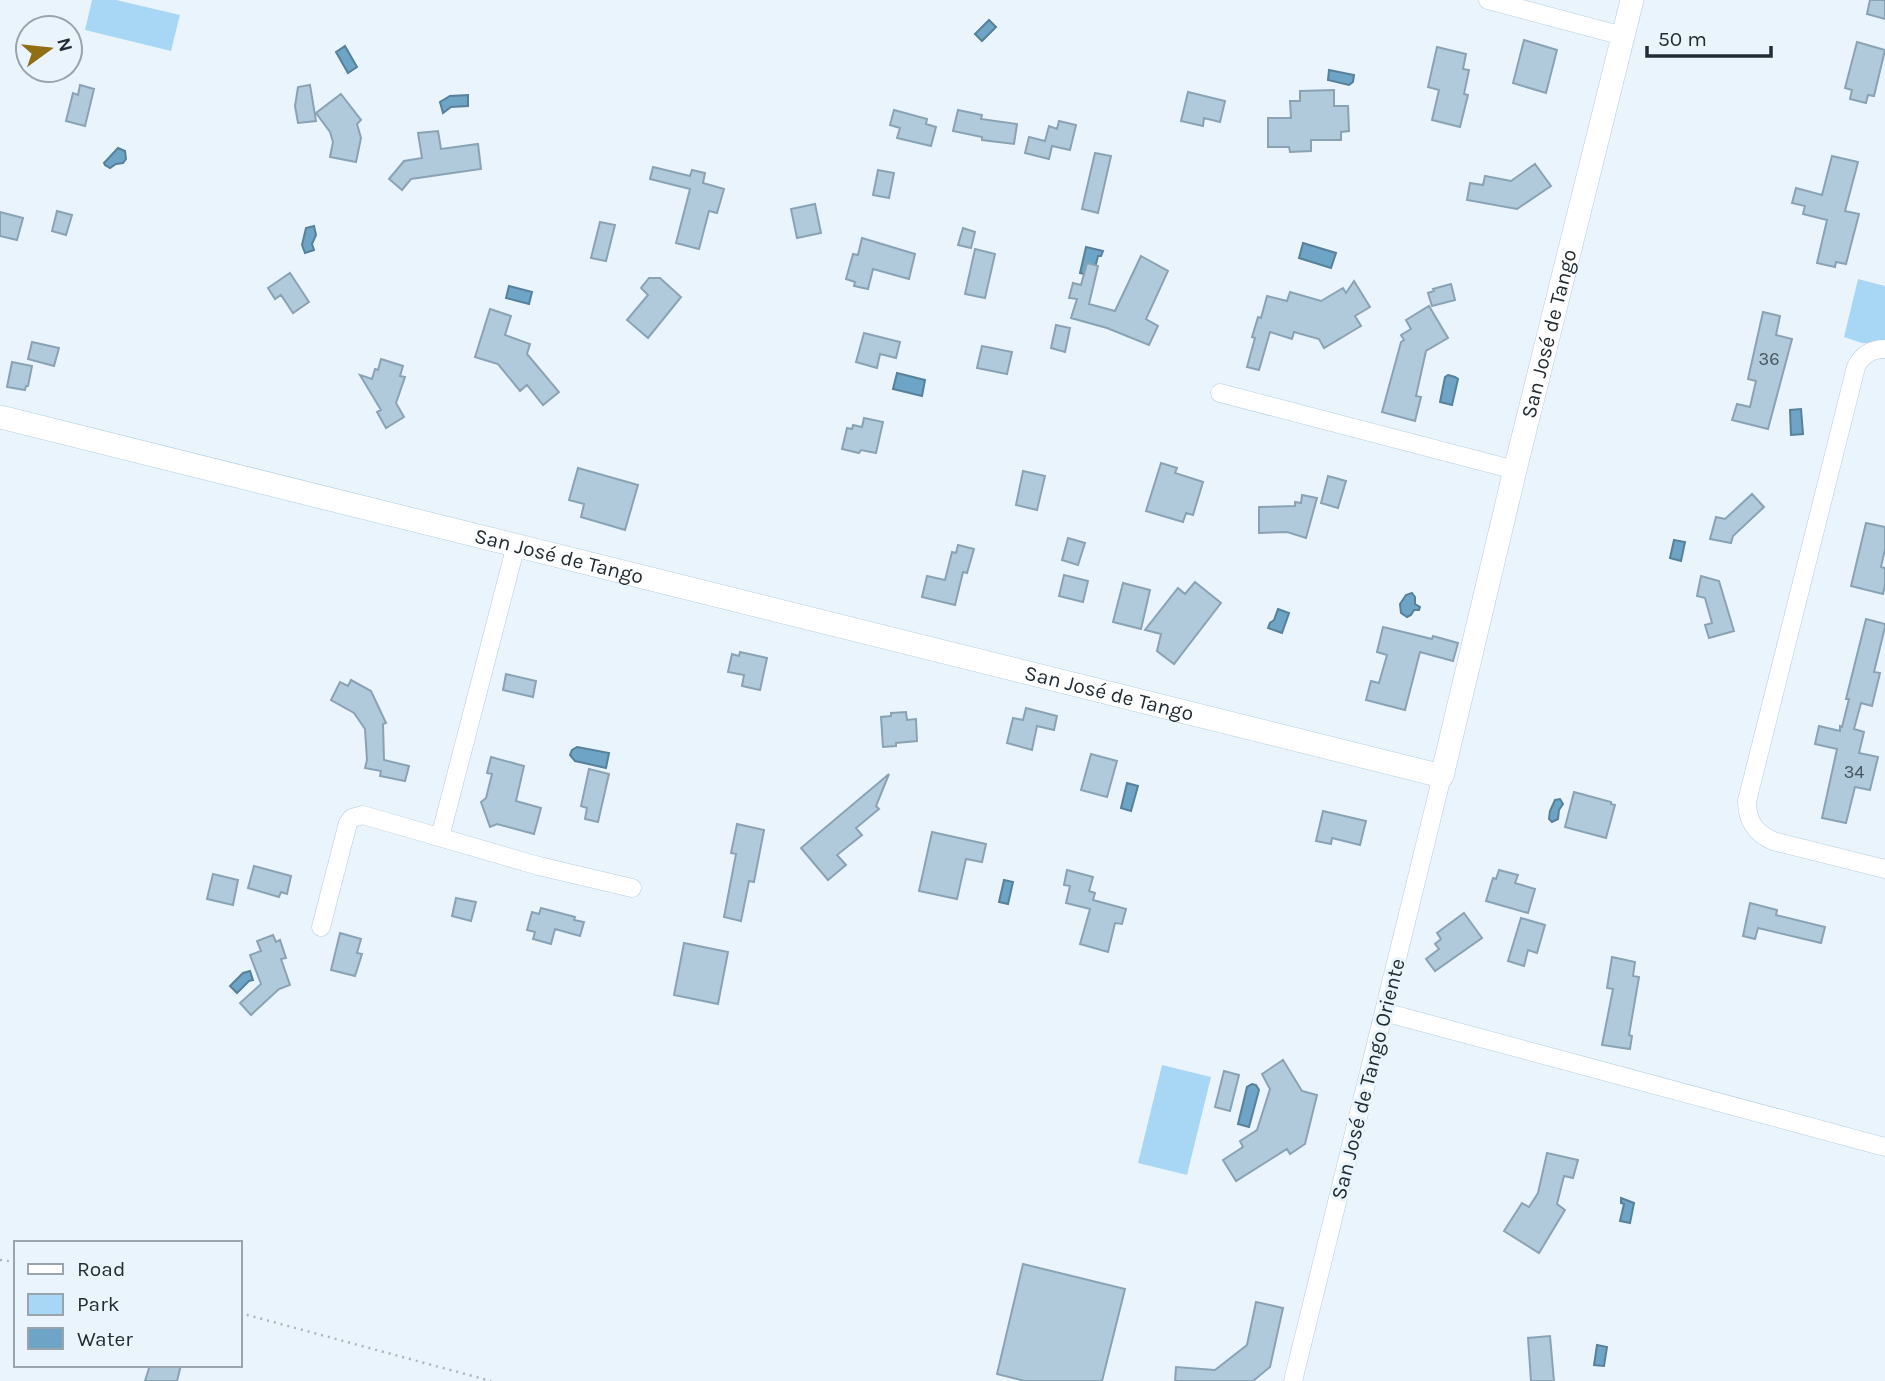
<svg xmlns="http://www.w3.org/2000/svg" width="1885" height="1381" viewBox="0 0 1885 1381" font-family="Karla,sans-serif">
  <rect width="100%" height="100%" fill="#eaf4fc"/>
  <path fill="#a8d7f6" d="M92,0H116L180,15L171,51L85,30Z
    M1858,279L1885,286V343H1862L1844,337Z
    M1162,1065L1211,1077L1187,1175L1138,1163Z"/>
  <path fill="#6ea4c6" stroke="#57809a" stroke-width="2" d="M989,20L996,27L982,41L975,34Z
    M345,46L357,67L348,73L336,52Z
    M1329,70L1354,75L1353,82L1349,85L1328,80Z
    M468,95V106L451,107L443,113L440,102L450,96Z
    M118,148L125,151L126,159L123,163L116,164L110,168L105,165L104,163Z
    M314,226L316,235L312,244L314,250L305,253L302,245L306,228Z
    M1303,243L1336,253L1331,268L1299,258Z
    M1086,247L1103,251L1101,256H1098L1093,276L1080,273Z
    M509,286L532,292L529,304L506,298Z
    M897,373L925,380L922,396L893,389Z
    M1448,375L1455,377L1458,379L1452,405L1440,402L1445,377Z
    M1801,409L1803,434L1791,435L1790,410Z
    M1674,540L1685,542L1681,561L1670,558Z
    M1412,593L1415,597V604L1420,607L1419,610H1414L1411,615L1407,617L1401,613L1400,604L1406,595Z
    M1278,609L1289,613L1282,633L1268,628L1270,623L1274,620Z
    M577,747L609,753L606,768L575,761L570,755L572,750Z
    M1127,783L1138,786L1131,811L1121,808Z
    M1560,799L1563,804L1559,810L1558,819L1552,822L1549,819L1550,811L1555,800Z
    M1004,880L1013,882L1008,904L999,902Z
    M250,971L253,980L249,981L237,993L230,986L243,973Z
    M1252,1084L1256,1085L1259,1090L1249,1127L1238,1124L1247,1087Z
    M1621,1198L1634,1203L1630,1223L1620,1221L1624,1204L1621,1203Z
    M1597,1345L1607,1347L1604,1366L1594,1365Z"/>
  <path fill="#b0cadb" stroke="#8aa3b4" stroke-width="2" d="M1870,0H1885V19L1867,14Z
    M1524,40L1557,50L1546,93L1513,83Z
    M1857,42L1885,50L1874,96L1868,95L1866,103L1850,99L1852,90L1845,88Z
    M1437,47L1466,54L1463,69L1469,70L1464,94L1468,95L1460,127L1432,120L1439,90L1428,87Z
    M80,85L94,89L85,126L66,121L73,93L78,95Z
    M310,85L316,121L298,123L295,106L298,87Z
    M1334,90V106H1348L1349,131L1341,132V140H1311V151L1290,152L1289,147H1268V118H1291L1290,101H1300V91Z
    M1188,92L1225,101L1220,122L1204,118L1203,126L1181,121Z
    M341,94L361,120L357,124L361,138L356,162L330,157L333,142L330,132L316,113Z
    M894,110L927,119L926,124L936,127L931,146L897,138L900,128L890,125Z
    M958,110L982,115L981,119L1017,124L1014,144L982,140V137L953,131Z
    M1059,121L1076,125L1070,150L1052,146L1049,159L1025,153L1029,137L1045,141L1049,126L1057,129Z
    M438,131L441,149L478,144L481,169L411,179L402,190L389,179L404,161L422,158L418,133Z
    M1095,153L1111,156L1098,213L1082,209Z
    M1832,156L1858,162L1845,211L1859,214L1846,264L1836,262L1835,267L1817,263L1827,220L1803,214L1805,206L1792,203L1796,188L1822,195Z
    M1535,164L1551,186L1517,209L1467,200L1470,183L1483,185L1485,176L1511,181Z
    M653,167L690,176L692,170L705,173L703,183L724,189L717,213L709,211L699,249L676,243L690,189L650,179Z
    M878,170L894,173L889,198L873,195Z
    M815,204L821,233L797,238L791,209Z
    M57,211L72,215L66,235L52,231Z
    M0,212L23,218L17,240L0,236Z
    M600,222L615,225L606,261L591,258Z
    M963,228L975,232L971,248L958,245Z
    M862,238L915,254L909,279L873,269L868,289L854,286L855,282L846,279L853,254L858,255Z
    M975,249L995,254L985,298L965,294Z
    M1141,256L1168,271L1146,319L1158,326L1149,345L1107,328L1071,318L1077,299L1069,298L1073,283L1081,285L1087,263L1098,266L1089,304L1115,311Z
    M290,273L309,302L293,313L281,295L275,299L268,288Z
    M649,278H660L681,297L648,338L627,320L648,295L641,288Z
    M1354,281L1370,307L1355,316L1361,326L1324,348L1319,339L1294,332L1292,339L1270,332L1259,370L1247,367L1255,338L1252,337L1258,317L1261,318L1267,296L1287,301L1290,292L1321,301L1343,288L1346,293Z
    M1451,284L1455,300L1432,306L1428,293L1434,291L1433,289Z
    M1429,306L1448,338L1426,351L1416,396L1421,397L1415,421L1382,412L1401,342L1404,340L1401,335L1411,329L1406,320Z
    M490,309L511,316L505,335L530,344L527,354L559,392L543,405L527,385L520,391L498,364L475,357Z
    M1763,312L1780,316L1776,335L1792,339L1768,429L1732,420L1737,404L1750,407L1756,381L1748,379Z
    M1056,325L1070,328L1065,352L1051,348Z
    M864,333L900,342L896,358L880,354L877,368L856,362Z
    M32,342L59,348L54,366L28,359Z
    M982,346L1012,352L1007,374L977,368Z
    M381,359L403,366L400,376L405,377L396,403L404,417L386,428L377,412L381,410L360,375L372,379L375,369L378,370Z
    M12,362L32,366L28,386H26L25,390L7,387Z
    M864,418L883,422L876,453L861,450L859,453L842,449L847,428L852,429L853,425L862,427Z
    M1161,463L1177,468L1175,473L1203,482L1193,515L1186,513L1183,522L1146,511Z
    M578,468L638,485L625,530L581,517L584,504L569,500Z
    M1023,471L1045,476L1037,510L1016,505Z
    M1328,476L1346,481L1338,508L1321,503Z
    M1752,494L1764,507L1733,536L1731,543L1710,539L1716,517L1725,519Z
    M1302,495L1317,498L1306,538L1287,532L1259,533V507L1295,506V502L1301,503Z
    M1866,523L1885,527V549L1881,567L1885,568V585L1883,594L1851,586Z
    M1068,538L1085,543L1078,565L1062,560Z
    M958,545L974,549L967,573L963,572L955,605L922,597L927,576L945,580L952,552L956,553Z
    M1064,575L1088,581L1083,602L1059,596Z
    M1701,576L1719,581L1734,631L1709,638L1705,625L1712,623L1705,598L1697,596Z
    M1195,582L1221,603L1174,664L1157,651L1161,634L1145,630L1178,588L1185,594Z
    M1123,583L1150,590L1141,629L1113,622Z
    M1866,619L1885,624V627L1874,672L1880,673L1872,706L1861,703L1854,729L1864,732L1859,753L1878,757L1870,790L1855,787L1846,823L1822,818L1837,749L1815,744L1819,726L1840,731V726L1842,727L1849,699H1846Z
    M1383,627L1432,639L1433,636L1458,643L1453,661L1420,652L1405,710L1366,700L1371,681L1379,683L1387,655L1377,652Z
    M740,652L767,658L760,690L742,686L744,675L728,672L732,654L739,656Z
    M506,674L536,681L533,697L503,690Z
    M351,680L371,691L386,723L383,724L384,760L409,766L405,781L380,776L381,771L365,768L367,760L365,729L354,713L331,700L340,682L348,686Z
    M1026,708L1057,716L1054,730L1037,726L1032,750L1007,743L1013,718L1023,720Z
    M906,712L907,720L916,719L917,741L896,743V746L883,747L881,717L891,716V713Z
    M1091,754L1117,761L1107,797L1081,790Z
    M491,757L524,766L516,801L541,808L534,834L497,824L490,827L481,802L486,798L492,774L487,773Z
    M589,769L609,774L598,822L585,819L587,808L581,806Z
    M889,774L876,806L879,809L856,828L862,835L837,855L846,865L828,880L801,848Z
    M1574,792L1611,802V804L1615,805L1606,838L1565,827Z
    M1323,811L1366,821L1360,845L1332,838L1331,844L1316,841Z
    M737,824L764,830L754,882L749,881L741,921L724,917L736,854L731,853Z
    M932,832L986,844L982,862L966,859L957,899L919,891Z
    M254,866L291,876L287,894L281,892L279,897L248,888Z
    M1067,870L1093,877L1089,891L1095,893L1093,900L1126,909L1122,924L1115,923L1108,952L1080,944L1090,909L1066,903L1070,886L1064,885Z
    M1499,870L1518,875L1515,883L1535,889L1528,913L1486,901L1493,878L1496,879Z
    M213,874L238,880L233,905L207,899Z
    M456,898L476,902L471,921L452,916Z
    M1750,903L1777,910L1776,915L1825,927L1821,943L1758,928L1755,939L1743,936Z
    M541,908L575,917L574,920L584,922L580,936L555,929L551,944L533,939L535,932L527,930L532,912L539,914Z
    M1464,913L1482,938L1435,971L1426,959L1439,949L1435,944L1441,939L1437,933Z
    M1521,918L1545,925L1537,953L1528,950L1524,966L1508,961Z
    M340,933L361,939L357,953L362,954L355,976L331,970Z
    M273,935L276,942L280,940L286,958L281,959L290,985L279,989L251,1015L240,1003L261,984L250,955L261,951L257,941Z
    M684,943L728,952L718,1004L674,995Z
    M1612,957L1635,962L1633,976L1639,977L1629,1035L1632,1036L1630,1049L1602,1045L1613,989L1607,988Z
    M1283,1060L1302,1091L1317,1095L1305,1144L1290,1154L1287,1149L1236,1181L1223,1160L1243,1147L1240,1141L1257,1130L1270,1089L1262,1074Z
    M1224,1071L1239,1075L1230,1111L1215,1107Z
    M1547,1153L1578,1160L1573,1178L1564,1176L1557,1204L1565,1210L1539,1253L1504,1231L1522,1203L1529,1207L1538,1193Z
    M1023,1264L1125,1289L1102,1381H1025L997,1374Z
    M1256,1302L1283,1308L1270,1367L1253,1381H1175L1176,1367L1215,1370L1247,1345Z
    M1550,1336L1554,1381H1531L1528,1338Z
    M150,1365H181L177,1381H145Z"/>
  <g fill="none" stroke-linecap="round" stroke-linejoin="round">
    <defs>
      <path id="minor" d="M1488,0L1623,36
        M1885,349C1871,349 1862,355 1856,367L1747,801C1747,821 1755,833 1773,841L1885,869
        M1220,393L1515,470
        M440,837L516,545
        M321,927L348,823L352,818L363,815L539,866L632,888
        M1384,1012L1885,1147
        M1293,1381L1442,776"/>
      <g id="tertiary">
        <path id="s1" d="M0,417L1442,776L1515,470L1632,0"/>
      </g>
    </defs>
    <use href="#minor" stroke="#b3cdde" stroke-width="19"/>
    <use href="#tertiary" stroke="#b3cdde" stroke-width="24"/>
    <path stroke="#aab5bc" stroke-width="2.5" stroke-dasharray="2 5" stroke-linecap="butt" d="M0,1260L16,1262
      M240,1313L491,1381"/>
    <use href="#minor" stroke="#fff" stroke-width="18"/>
    <use href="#tertiary" stroke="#fff" stroke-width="23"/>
  </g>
  <g text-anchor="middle" stroke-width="6" stroke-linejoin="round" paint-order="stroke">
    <g font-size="18" fill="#46545d">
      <text x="1769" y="365">36</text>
      <text x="1854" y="778">34</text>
    </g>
    <g font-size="21" fill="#222d33" stroke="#eaf4fc">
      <text dy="7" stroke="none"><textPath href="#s1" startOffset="1941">San José de Tango</textPath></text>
      <text dy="7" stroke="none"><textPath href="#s1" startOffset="576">San José de Tango</textPath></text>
      <text dy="7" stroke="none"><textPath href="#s1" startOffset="1143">San José de Tango</textPath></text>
      <text transform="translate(1368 1079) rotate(-76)" y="7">San José de Tango Oriente</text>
    </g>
  </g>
  <rect x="14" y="1241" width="228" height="126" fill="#eaf4fc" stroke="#9aa4ac" stroke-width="2"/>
  <rect x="28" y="1264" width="35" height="10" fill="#ffffff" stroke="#9aa4ac" stroke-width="2"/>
  <text x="77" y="1276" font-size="21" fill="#222d33">Road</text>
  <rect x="28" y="1294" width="35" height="21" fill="#a8d7f6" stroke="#9aa4ac" stroke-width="2"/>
  <text x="77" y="1311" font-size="21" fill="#222d33">Park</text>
  <rect x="28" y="1328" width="35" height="21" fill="#6ea4c6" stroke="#9aa4ac" stroke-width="2"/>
  <text x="77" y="1346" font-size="21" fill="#222d33">Water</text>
  <g transform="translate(49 49) rotate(75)"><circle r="33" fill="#eaf4fc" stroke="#9aa4ac" stroke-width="2"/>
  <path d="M0-5L12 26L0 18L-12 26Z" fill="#916d13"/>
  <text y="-10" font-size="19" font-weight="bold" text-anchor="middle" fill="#222d33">N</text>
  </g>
  <path d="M1647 46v10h124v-10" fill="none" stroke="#222d33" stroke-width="3.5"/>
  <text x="1658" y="46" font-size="21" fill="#222d33" stroke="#eaf4fc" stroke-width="5" paint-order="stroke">50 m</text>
</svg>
